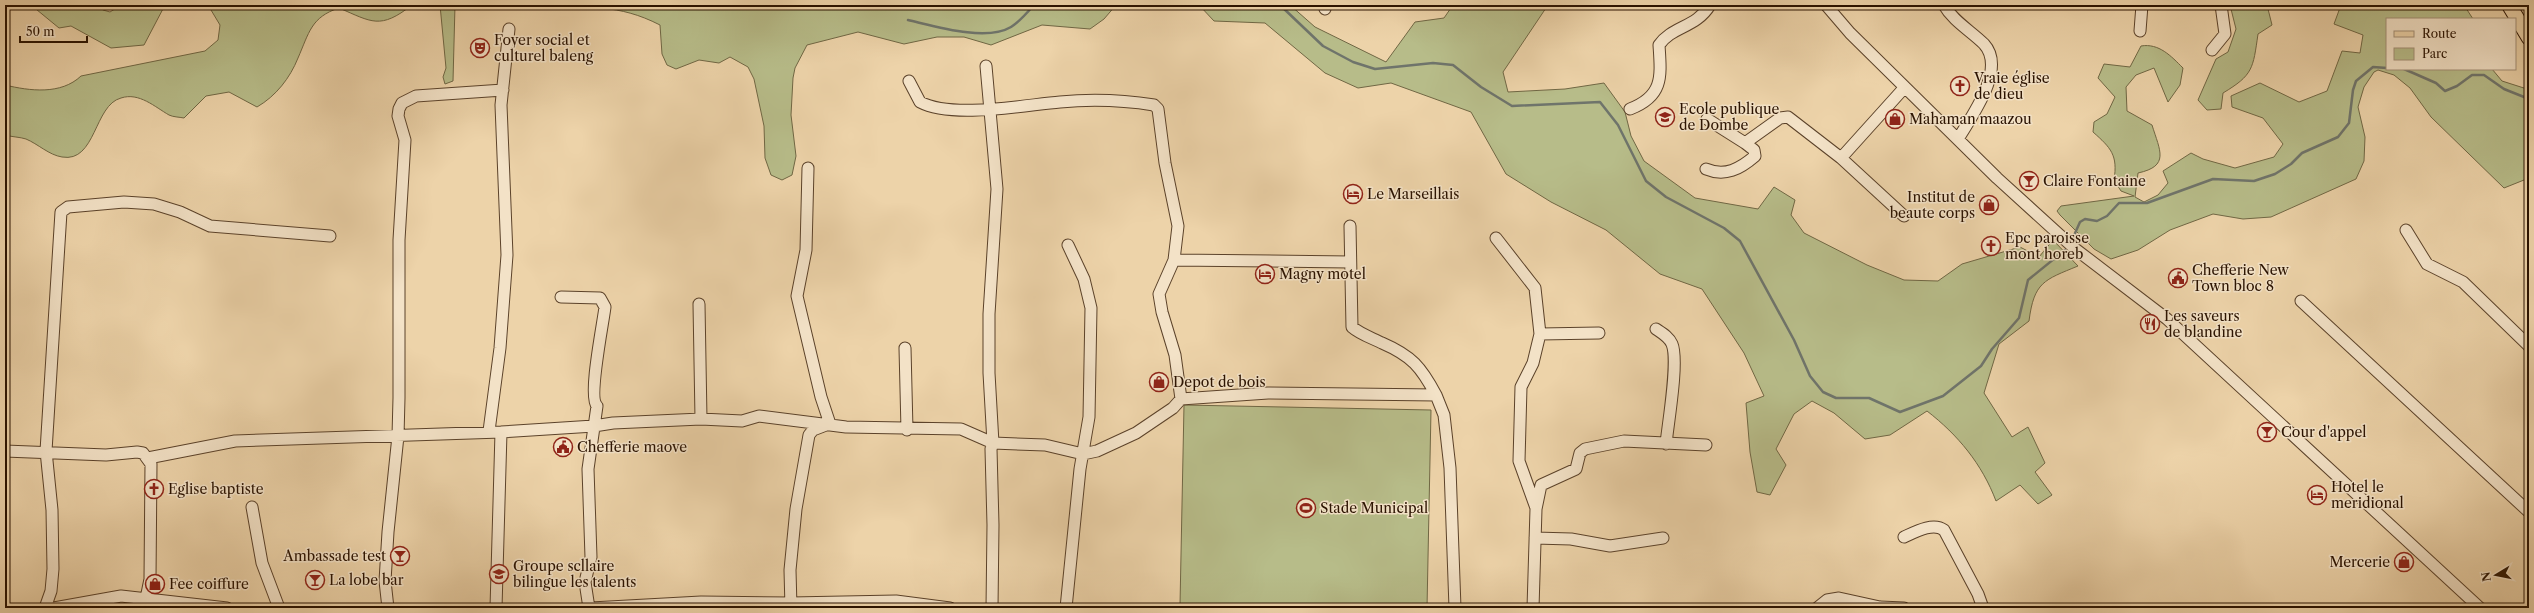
<svg xmlns="http://www.w3.org/2000/svg" width="2534" height="613" viewBox="0 0 2534 613" font-family="'Libre Caslon Text',serif">
  <rect width="100%" height="100%" fill="#edd3a9"/>
  <filter id="stains"><feTurbulence type="fractalNoise" baseFrequency=".005" numOctaves="4"/><feColorMatrix values="0 0 0 0 .2 0 0 0 0 .09 0 0 0 0 .02 0 0 0 .5 -.17"/></filter>
  <radialGradient id="worn" r=".72"><stop offset=".6" stop-color="#630" stop-opacity="0"/><stop offset="1" stop-color="#630" stop-opacity=".3"/></radialGradient>
  <path fill="#b7bc89" stroke="#706744" d="M31,5H97L103,10L110,12L121,5H165L144,45L111,48L71,26L59,28Z
    M208,5H412C380,30 372,22 339,8C311,17 309,33 298,58C290,78 276,96 257,107L229,92L206,96L184,118C179,117 173,117 169,115C155,107 139,92 121,98C94,105 96,163 62,157C49,155 38,144 26,139C20,137 12,137 5,135V85C30,91 61,95 81,76L205,51L218,40L220,25Z
    M440,5H455L453,81L445,84L443,77L446,68Z
    M545,5H1116L1104,19L1090,29L1042,25L991,45L964,37H937L904,44L858,32L807,45L795,68L793,78L791,115L796,156L792,175L782,180L771,175L765,158L764,126L754,79L748,67L730,57L719,63L699,60L676,69L667,65L662,54L660,25C617,3 590,9 545,5Z
    M1199,5H1290L1315,27L1386,62L1415,22L1444,18L1453,5H1548L1503,72L1508,92L1565,89L1604,83L1625,112L1631,136L1644,161L1695,198L1758,209L1774,187L1795,200L1791,215L1804,233L1867,265L1904,280L1938,281L1962,264L2020,247L2039,257L2053,240L2078,266C2044,280 2034,282 2029,321L1999,344L1984,393L2012,437L2028,427L2045,463L2035,472L2052,495L2038,504L2020,485L1996,501C1982,464 1958,435 1927,411L1890,435L1865,439L1834,413L1812,401L1794,414L1776,449L1786,465L1770,495L1757,492L1750,452L1746,403L1764,396L1744,353L1702,289L1660,274L1606,230L1551,202L1506,174L1471,112L1391,83L1358,88L1325,73L1265,23L1214,21Z
    M2230,5H2267L2272,25L2258,34C2253,69 2253,75 2223,93L2221,109L2207,110L2198,100L2216,59L2228,52L2236,29Z
    M2341,5H2464L2473,19H2387V69H2492L2502,81L2527,89L2529,178L2504,188L2431,117L2410,88L2394,75L2378,70L2374,72L2364,87L2358,107L2365,137L2364,161L2356,179L2271,217L2243,219L2213,214L2170,230L2138,250L2111,259L2094,249L2060,215L2057,211L2061,206L2134,196L2121,191L2114,180C2118,155 2111,148 2093,132L2094,122L2107,114L2115,97L2098,78L2104,64L2130,67L2141,46C2159,43 2171,56 2183,68L2180,85L2168,102L2154,68L2136,75L2126,87L2127,111L2152,125C2160,151 2170,166 2138,173L2135,197L2144,202L2158,195L2168,183L2163,171L2191,153L2203,159L2235,168L2274,157L2283,144L2263,118L2232,107L2231,96L2260,83L2299,102L2327,91L2342,51L2360,53L2363,35L2334,24Z
    M1184,405L1431,410L1427,608L1180,605Z"/>
  <g fill="none" stroke-linecap="round" stroke-linejoin="round">
    <path stroke="#6f746b" stroke-width="2.5" d="M1231,5H1256
      M1276,5L1281,6L1323,46L1353,62L1375,69L1433,63L1453,65L1481,87L1512,106L1600,102L1618,125L1646,181L1666,197L1724,228L1740,241L1794,340L1810,376L1823,392L1836,398H1869L1900,412L1943,396L1981,366L1992,349L2019,318L2028,280L2065,250
      M908,20C934,26 986,42 1011,27C1019,22 1027,13 1033,6L1056,8L1063,5
      M2404,69L2436,83L2445,91L2457,86L2472,75H2484L2504,89L2529,99
      M2072,240L2080,222L2085,219L2097,221L2107,216L2119,203H2147L2213,179L2254,181L2275,174L2291,164L2302,153L2338,137L2349,123L2353,90L2356,81L2373,67L2387,68"/>
    <defs>
      <path id="minor" d="M1826,5L1850,33L1997,178L2074,248L2167,319L2480,608
        M1944,5C1953,21 1971,31 1984,44C2007,69 1971,117 1958,139
        M1325,9L1326,5
        M2140,31L2142,5
        M2212,50L2225,34L2221,5
        M986,66L997,189L989,314V373L993,443L991,449L993,525L992,608
        M909,81L920,102C952,119 1024,105 1060,102C1092,99 1122,100 1154,105L1158,109L1165,163L1178,226L1174,260L1159,294L1162,312L1175,355L1181,399
        M1630,109C1664,96 1661,76 1659,45C1672,26 1696,28 1710,5
        M1707,119L1745,143L1780,118L1788,117L1841,158L1905,87
        M1841,158L1904,216
        M808,168L806,250L797,296L821,397L830,424
        M1706,169C1725,177 1740,169 1755,156L1754,150L1745,143
        M1350,226L1352,327C1360,334 1372,338 1382,343C1412,356 1421,367 1436,395
        M2406,230L2427,264L2463,282L2529,346
        M1496,238L1535,288L1540,334
        M1174,260L1350,262
        M561,297L600,298L605,307C603,324 588,397 597,406L588,469L591,557L585,582L589,608
        M2301,301L2529,512
        M699,304L701,419
        M1656,329C1662,333 1669,337 1672,344C1679,361 1668,423 1666,444
        M905,348L907,430
        M489,431L500,348L507,255L501,105L509,29
        M5,451L106,455L137,452L143,453L151,464L150,579L144,608
        M148,458L235,441L501,432L594,426L613,423L701,419L742,421L759,416L846,427L961,429L993,443L1045,445L1083,454L1097,451L1136,433L1173,408L1181,399L1268,393L1436,395L1444,415L1450,468L1455,608
        M252,507L262,563L279,608
        M1536,508L1519,461L1521,387L1533,363L1540,334L1599,333
        M1904,537C1915,532 1933,522 1944,530L1978,594L1983,608
        M1535,538L1571,539L1610,546L1663,538
        M45,608L51,591L53,569L52,510L46,451L61,212L68,207L124,202L154,204L180,212L210,226L330,236
        M54,608L121,596L227,608
        M388,608L385,581L388,532L398,436L399,398V240L405,140L398,116L399,109L402,103L416,96L503,90
        M496,608L501,432
        M591,608L701,602L791,603L896,601L950,608
        M791,608L790,570L796,509L809,435L813,430L826,425
        M1066,608L1080,469L1089,417L1091,308L1084,279L1068,245
        M1533,608L1536,509L1541,485L1576,469L1580,453L1585,449L1624,441L1706,445
        M1817,608L1827,600L1839,598L1880,607L1904,608"/>
      <path id="major" d="M2509,5L2529,38"/>
    </defs>
    <use href="#minor" stroke="#5b422a" stroke-width="13"/>
    <use href="#major" stroke="#2a1200" stroke-width="16"/>
    <use href="#minor" stroke="#f3e2c7" stroke-width="11"/>
    <use href="#major" stroke="#edd3a9" stroke-width="14"/>
  </g>
  <defs>
    <symbol id="theatre-ring" viewBox="-11 -11 22 22"><circle r="9.5" fill="#f3e2c7" stroke="#8f2418" stroke-width="1.5"/><path d="M-5-5.5Q0-4 5-5.5V0Q5 5 0 6Q-5 5-5 0ZM-3.3-2.5H-1v1.5H-3.3ZM1-2.5H3.3v1.5H1ZM-2.8 1Q0 5.5 2.8 1Z" fill="#8f2418"/></symbol>
    <symbol id="church-ring" viewBox="-11 -11 22 22"><circle r="9.5" fill="#f3e2c7" stroke="#8f2418" stroke-width="1.5"/><path d="M-1.2-6h2.4v3.5h3.3v2.4h-3.3V6h-2.4V-.1h-3.3v-2.4h3.3Z" fill="#8f2418"/></symbol>
    <symbol id="school-ring" viewBox="-11 -11 22 22"><circle r="9.5" fill="#f3e2c7" stroke="#8f2418" stroke-width="1.5"/><path d="M0-5L7-2L0 1L-7-2ZM-4 1L0 2.5L4 1V4Q0 6-4 4Z" fill="#8f2418"/></symbol>
    <symbol id="shop-ring" viewBox="-11 -11 22 22"><circle r="9.5" fill="#f3e2c7" stroke="#8f2418" stroke-width="1.5"/><path d="M-5-2.5h2.3a2.7 3.5 0 0 1 5.4 0H5L5.5 6h-11ZM-1.5-2.5h3a1.5 2.3 0 0 0-3 0Z" fill="#8f2418"/></symbol>
    <symbol id="bar-ring" viewBox="-11 -11 22 22"><circle r="9.5" fill="#f3e2c7" stroke="#8f2418" stroke-width="1.5"/><path d="M-6-5H6L.8 .8V4.5H3.5V6h-7V4.5H-.8V.8Z" fill="#8f2418"/></symbol>
    <symbol id="hotel-ring" viewBox="-11 -11 22 22"><circle r="9.5" fill="#f3e2c7" stroke="#8f2418" stroke-width="1.5"/><path d="M-6-4.5h1.5V1H6V5H4.5V3h-9V5H-6ZM-4 0a1.8 1.8 0 1 1 3.6 0ZM.5 0V-2.5h3Q6-2.5 6 0Z" fill="#8f2418"/></symbol>
    <symbol id="civic-ring" viewBox="-11 -11 22 22"><circle r="9.5" fill="#f3e2c7" stroke="#8f2418" stroke-width="1.5"/><path d="M-.6-6.5H3V-4.5H.6V-3L4-1V1h2V6H-6V1h2V-1L-.6-3ZM-1.2 2.5V6h2.4V2.5Z" fill="#8f2418"/></symbol>
    <symbol id="restaurant-ring" viewBox="-11 -11 22 22"><circle r="9.5" fill="#f3e2c7" stroke="#8f2418" stroke-width="1.5"/><path d="M-5-6h1v4h1v-4h1v4h1v-4h1v5L-1.5 .5V6h-2V.5L-5-1ZM5-6V6H3V1.5H1.5Q1.5-4 5-6Z" fill="#8f2418"/></symbol>
    <symbol id="stadium-ring" viewBox="-11 -11 22 22"><circle r="9.5" fill="#f3e2c7" stroke="#8f2418" stroke-width="1.5"/><path d="M0-5a6.5 5 0 1 0 0 10a6.5 5 0 1 0 0-10ZM-3.5-1.8h7v3.6h-7Z" fill="#8f2418"/></symbol>
  </defs>
  <g fill-rule="evenodd">
    <use href="#theatre-ring" x="469" y="37" width="22" height="22"/>
    <use href="#church-ring" x="1949" y="75" width="22" height="22"/>
    <use href="#school-ring" x="1654" y="106" width="22" height="22"/>
    <use href="#shop-ring" x="1884" y="108" width="22" height="22"/>
    <use href="#bar-ring" x="2018" y="170" width="22" height="22"/>
    <use href="#hotel-ring" x="1342" y="183" width="22" height="22"/>
    <use href="#shop-ring" x="1978" y="194" width="22" height="22"/>
    <use href="#church-ring" x="1980" y="235" width="22" height="22"/>
    <use href="#hotel-ring" x="1254" y="263" width="22" height="22"/>
    <use href="#civic-ring" x="2167" y="267" width="22" height="22"/>
    <use href="#restaurant-ring" x="2139" y="313" width="22" height="22"/>
    <use href="#shop-ring" x="1148" y="371" width="22" height="22"/>
    <use href="#bar-ring" x="2256" y="421" width="22" height="22"/>
    <use href="#civic-ring" x="552" y="436" width="22" height="22"/>
    <use href="#church-ring" x="143" y="478" width="22" height="22"/>
    <use href="#hotel-ring" x="2306" y="484" width="22" height="22"/>
    <use href="#stadium-ring" x="1295" y="497" width="22" height="22"/>
    <use href="#bar-ring" x="389" y="545" width="22" height="22"/>
    <use href="#shop-ring" x="2393" y="551" width="22" height="22"/>
    <use href="#school-ring" x="488" y="563" width="22" height="22"/>
    <use href="#bar-ring" x="304" y="569" width="22" height="22"/>
    <use href="#shop-ring" x="144" y="573" width="22" height="22"/>
  </g>
  <g text-anchor="middle" stroke-width="3" stroke-linejoin="round" paint-order="stroke">
    <g font-size="14" fill="#2a1200" stroke="#f3e2c7" text-anchor="start">
      <text x="494" y="45">Foyer social et<tspan x="494" dy="16">culturel baleng</tspan></text>
      <text x="1974" y="83">Vraie église<tspan x="1974" dy="16">de dieu</tspan></text>
      <text x="1679" y="114">Ecole publique<tspan x="1679" dy="16">de Dombe</tspan></text>
      <text x="1909" y="124">Mahaman maazou</text>
      <text x="2043" y="186">Claire Fontaine</text>
      <text x="1367" y="199">Le Marseillais</text>
      <text x="1975" y="202" text-anchor="end">Institut de<tspan x="1975" dy="16">beaute corps</tspan></text>
      <text x="2005" y="243">Epc paroisse<tspan x="2005" dy="16">mont horeb</tspan></text>
      <text x="2192" y="275">Chefferie New<tspan x="2192" dy="16">Town bloc 8</tspan></text>
      <text x="1279" y="279">Magny motel</text>
      <text x="2164" y="321">Les saveurs<tspan x="2164" dy="16">de blandine</tspan></text>
      <text x="1173" y="387">Depot de bois</text>
      <text x="2281" y="437">Cour d'appel</text>
      <text x="577" y="452">Chefferie maove</text>
      <text x="2331" y="492">Hotel le<tspan x="2331" dy="16">meridional</tspan></text>
      <text x="168" y="494">Eglise baptiste</text>
      <text x="1320" y="513">Stade Municipal</text>
      <text x="386" y="561" text-anchor="end">Ambassade test</text>
      <text x="2390" y="567" text-anchor="end">Mercerie</text>
      <text x="513" y="571">Groupe scllaire<tspan x="513" dy="16">bilingue les talents</tspan></text>
      <text x="329" y="585">La lobe bar</text>
      <text x="169" y="589">Fee coiffure</text>
    </g>
  </g>
  <rect width="2534" height="613" fill="none" stroke="#edd3a9" stroke-width="20"/>
  <rect x="6" y="6" width="2522" height="601" fill="none" stroke="#2a1200" stroke-width="2"/>
  <rect x="10" y="10" width="2514" height="593" fill="none" stroke="#2a1200"/>
  <rect x="2386" y="18" width="130" height="52" fill="#f3e2c7" stroke="#a38f77"/>
  <rect x="2394" y="31" width="20" height="6" fill="#edd3a9" stroke="#a38f77"/>
  <text x="2422" y="38" font-size="12" fill="#2a1200">Route</text>
  <rect x="2394" y="48" width="20" height="12" fill="#b7bc89" stroke="#a38f77"/>
  <text x="2422" y="58" font-size="12" fill="#2a1200">Parc</text>
  <g transform="translate(2496 575) rotate(260)" stroke="#f3e2c7" stroke-width="3" paint-order="stroke">
  <path d="M0-3L7 15L0 10L-7 15Z" fill="#2a1200"/>
  <text y="-6" font-size="11" font-weight="bold" text-anchor="middle" fill="#2a1200">N</text>
  </g>
  <path d="M20 36v6h67v-6" fill="none" stroke="#2a1200" stroke-width="2"/>
  <text x="26" y="36" font-size="12" fill="#2a1200" stroke="#f3e2c7" stroke-width="3" paint-order="stroke">50 m</text>
  <rect width="100%" height="100%" filter="url(#stains)"/>
  <rect width="100%" height="100%" fill="url(#worn)"/>
</svg>
